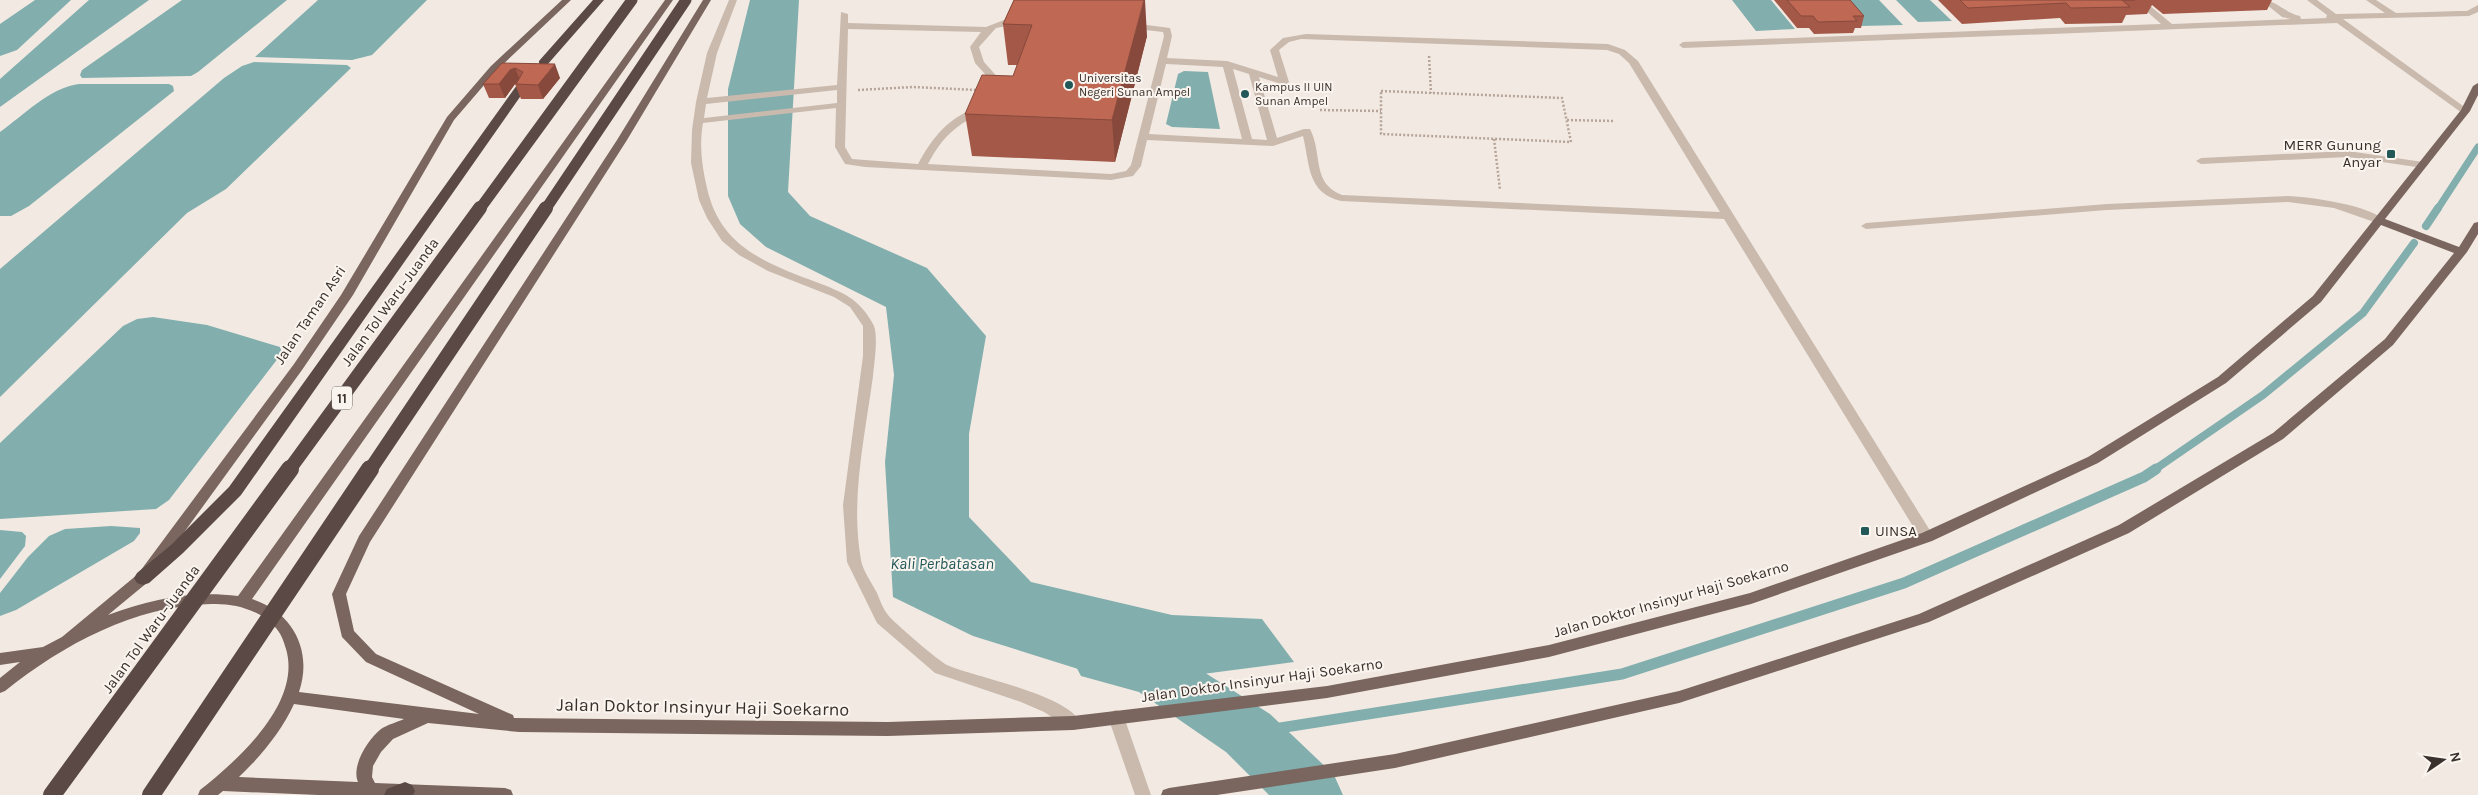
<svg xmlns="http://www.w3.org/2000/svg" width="2478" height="795" viewBox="0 0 2478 795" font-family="Karla,sans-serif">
  <rect width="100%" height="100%" fill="#f2eae2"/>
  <path fill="#82aeae" d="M35,0H71L17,50L0,56V24Z
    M89,0H149L0,107V79Z
    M182,0H287L198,72L191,76L82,78L80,75L82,70Z
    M318,0H427L372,55L352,60L255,57Z
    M750,0H799L788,192L810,216L927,268L986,336L969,434V517L1031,582L1172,615L1262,619L1294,662L1126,684L973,636L893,597L885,462L894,375L886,307L766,247L740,224L728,196V89Z
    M1732,0H1771L1795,29L1756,31Z
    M1837,0H1879L1903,25L1861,26Z
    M1896,0H1930L1952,21L1918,22Z
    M254,62L347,65L351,68L226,189L187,213L0,397V269L224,78L242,66Z
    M1184,71L1208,72L1220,129L1172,127L1166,124L1178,74Z
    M79,84H169L173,86L174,91L29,206L11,216H0V132C24,115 49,88 79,84Z
    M153,317L207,325L280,347L282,353L169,500L156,509L0,519V443L123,326L137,319Z
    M111,526L140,528V533L134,541L16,610L0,616V593L28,557L49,536L65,529Z
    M0,530L22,532L26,536L25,546L0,579Z"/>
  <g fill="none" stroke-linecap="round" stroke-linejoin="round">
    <path stroke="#82aeae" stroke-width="7" d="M2437,210L2478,147"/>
    <path stroke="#82aeae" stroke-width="8" d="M2426,226L2438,208
      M2154,470L2263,395L2363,313L2414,243"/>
    <path stroke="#82aeae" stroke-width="11" d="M1248,733L1622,674L1904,583L2144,477L2156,469"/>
    <path fill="#82aeae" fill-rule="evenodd" d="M1102,635L1177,655L1270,714L1334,775L1343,795H1269L1226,752L1139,692L1081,676L1072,659L1081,642Z"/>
    <path stroke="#b6a498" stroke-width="2.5" stroke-dasharray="2 2" stroke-linecap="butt" d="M1429,56L1431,93
      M858,90L913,87L977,90
      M1381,91L1562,98L1571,142L1381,134Z
      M1320,110L1381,111
      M1567,120L1614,121
      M1494,139L1500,190"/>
    <path fill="#cabaae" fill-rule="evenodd" d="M729,0H737L717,53L707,98L837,85L841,12L848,14V23L986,27L1004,20L1024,19V23L996,28L979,47L984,62L1002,82L1000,89L995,92L990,89L992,82L975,63L970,47L981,32L848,29L845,147L852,159L918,164C932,138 950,115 980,107L985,110L983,112C955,126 943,136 928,164L1111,174L1126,171L1131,165L1164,36L1163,32L1128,28L1127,26L1131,23L1170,28L1172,36L1167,58L1227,61L1278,77L1270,50L1283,38L1306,34L1608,44L1625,50L1638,61L1934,537L1932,541H1922L1724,219L1341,201C1307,193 1310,165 1303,136L1273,146L1147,140L1141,166L1133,176L1111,180L865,167L845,164L835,147L836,108L703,123C699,146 702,167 707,188C720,247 766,263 816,282C842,292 859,298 873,324C879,334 874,364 873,376C865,436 850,500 861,560C863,571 872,583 877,593C880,600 883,609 888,615C893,622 940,662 947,665C977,678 1067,694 1081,723L1079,728L1073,730L1044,712L1021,702L935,673L877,623L847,562L843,505L863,356V326L850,307L834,297L768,271L739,255L722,241L707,218L699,200L691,163L692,130L696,102L707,53ZM1301,39L1607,50L1619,54L1629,63L1720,212L1342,195C1311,183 1323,154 1310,129H1304L1277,138L1259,77L1284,85L1287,84L1289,82L1279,50L1289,42ZM1166,64L1223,67L1242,139L1149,134ZM1233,69L1249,74L1267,140L1252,139ZM837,90V103L704,118L706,104Z
      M2134,0H2143L2172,24L2291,19L2282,17L2261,0C2277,0 2283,12 2300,16L2301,19L2326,18L2327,15L2307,0H2317L2336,14L2385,13L2366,0H2376L2396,13L2459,11H2467L2478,5V12L2469,16L2343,19L2470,111L2468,113H2462L2337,23L1683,48L1679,45L1683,42L2161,24Z
      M2348,151L2423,162L2428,165L2423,168L2348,157L2201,164L2196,161L2201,158Z
      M2288,196C2311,197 2370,205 2385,221L2380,224L2334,208L2288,202L2107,210L1866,229L1861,226L1866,223L2107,204Z
      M1116,710L1122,712L1124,717L1151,795H1135L1108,717L1110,712Z"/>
    <path fill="#7a665e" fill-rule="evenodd" d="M562,0H571L497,70L454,120L353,295L302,370L148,582L108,615C151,599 192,590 238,596L665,0H673L252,599C293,612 313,651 299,692L479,714L366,662L342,637L332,594L359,536L617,140L703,0H711L627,140L370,542L346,594L354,631L376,654L513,715L514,718L888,722L1073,716L1327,686L1549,645L1750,593L1922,533L2088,457L2218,377L2313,296L2461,110L2473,86L2478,83V95L2470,111L2385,219L2459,247L2474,223L2478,222V234L2467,252L2393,345L2283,439L2129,533L1929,622L1679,703L1395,768L1217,795H1161L1163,790L1169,788L1395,754L1679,691L1919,614L2119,525L2273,433L2385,339L2454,253L2381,225L2321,302L2226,383L2098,463L1932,541L1751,604L1549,657L1327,698L1073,730L888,736L519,732L428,723L393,739L381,752L373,766L372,777L375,783L505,788L511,790L513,795H318L223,791L218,795H198L200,790C238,760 302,703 286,649C283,639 281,633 274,626C258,609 233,603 211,604C134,606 64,644 5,691L0,693V678L20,662L0,665V653L43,647L62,637L138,574L294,364L341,295L447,117L491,66ZM294,704L404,719C397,722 387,725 381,729C368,739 351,766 358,782L239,777C261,756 281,732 294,704Z"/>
    <path fill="#5a4944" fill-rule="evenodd" d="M593,0H604L547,65H539V61Z
      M521,84L527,87L241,495L183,553L149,583L143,585L137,583L134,578L137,573L171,545L229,487L517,85Z
      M405,782L412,785L415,791L413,795H384L387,789Z"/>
    <path stroke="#5a4944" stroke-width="11" d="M479,210L632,0
      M545,210L686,0"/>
    <path stroke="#5a4944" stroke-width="14" d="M289,470L480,208
      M370,470L546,208"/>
    <path stroke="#5a4944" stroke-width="18" d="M52,795L290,469
      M151,795L370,469"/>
  </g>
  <path fill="#a45948" d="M1014,0L1147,36L1115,162L972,156L965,114L1013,76L1018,65H1008L1003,24Z
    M1774,0H1850L1864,16L1861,28H1855L1853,33L1814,34L1809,28H1797Z
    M1938,0H2272L2267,10L2163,14L2152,5L2147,14L2126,15L2122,23L2065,24L2060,18L1962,24Z
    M502,63L560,78L543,99H521L515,84L505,98H489L483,84Z"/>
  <path fill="#86493b" d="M1144,0H1145L1147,36L1115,162L1112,120Z
    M555,64L560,78L543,99L538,85Z
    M515,68L521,82L515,84L505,98L499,84L510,70Z"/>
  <path fill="#bf6854" stroke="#86493b" d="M1014,0H1144L1112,120L965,114L982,75L1013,76L1032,25L1003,24Z
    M1787,0H1850L1864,16H1853L1857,21L1818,22L1813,16H1801Z
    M1960,0H2135H2122L2130,7L2071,8L2066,3L1968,8Z
    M502,63L555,64L538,85L516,84L523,72L515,68L510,70L499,84H483Z"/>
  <g fill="#235859" stroke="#faf4ef" stroke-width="2">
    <circle cx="1069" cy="85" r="5"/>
    <circle cx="1245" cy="94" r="5"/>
    <rect x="2386" y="149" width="10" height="10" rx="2.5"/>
    <rect x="1860" y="526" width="10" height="10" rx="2.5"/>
  </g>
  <g text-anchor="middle" stroke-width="4" stroke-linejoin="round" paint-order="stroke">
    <g font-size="12" fill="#3a302c" stroke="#faf4ef" text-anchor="start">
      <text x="1079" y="82">Universitas<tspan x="1079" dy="14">Negeri Sunan Ampel</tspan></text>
      <text x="1255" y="91">Kampus II UIN<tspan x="1255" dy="14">Sunan Ampel</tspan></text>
    </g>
    <rect fill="#faf4ef" stroke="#746b66" stroke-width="1" x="332" y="386.5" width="20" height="23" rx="4"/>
    <g font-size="14" font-weight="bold" fill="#3a302c">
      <text x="342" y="403">11</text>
    </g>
    <g font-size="15" fill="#3a302c" stroke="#faf4ef" text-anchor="end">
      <text x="2381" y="150">MERR Gunung<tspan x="2381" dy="17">Anyar</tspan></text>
      <text x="1875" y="536" text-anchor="start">UINSA</text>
    </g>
    <g font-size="15" fill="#3a302c" stroke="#faf4ef">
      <text transform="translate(390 302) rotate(-54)" y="5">Jalan Tol Waru–Juanda</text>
      <text transform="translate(310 315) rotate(-56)" y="5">Jalan Taman Asri</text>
      <text transform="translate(1671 599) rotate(-16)" y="5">Jalan Doktor Insinyur Haji Soekarno</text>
      <text transform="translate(151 629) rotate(-54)" y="5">Jalan Tol Waru–Juanda</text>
      <text transform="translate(1262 680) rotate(-8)" y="5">Jalan Doktor Insinyur Haji Soekarno</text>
    </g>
    <g font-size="16" font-style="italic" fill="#235859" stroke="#faf4ef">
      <text x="942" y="569">Kali Perbatasan</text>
    </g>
    <g font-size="18" fill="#3a302c" stroke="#faf4ef">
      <text transform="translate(703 707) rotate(1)" y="6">Jalan Doktor Insinyur Haji Soekarno</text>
    </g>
  </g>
  <g transform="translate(2443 760) rotate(77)" stroke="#faf4ef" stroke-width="4" paint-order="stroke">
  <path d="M0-4L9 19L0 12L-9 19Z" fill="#3a302c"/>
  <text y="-8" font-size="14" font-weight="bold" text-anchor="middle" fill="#3a302c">N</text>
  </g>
</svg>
